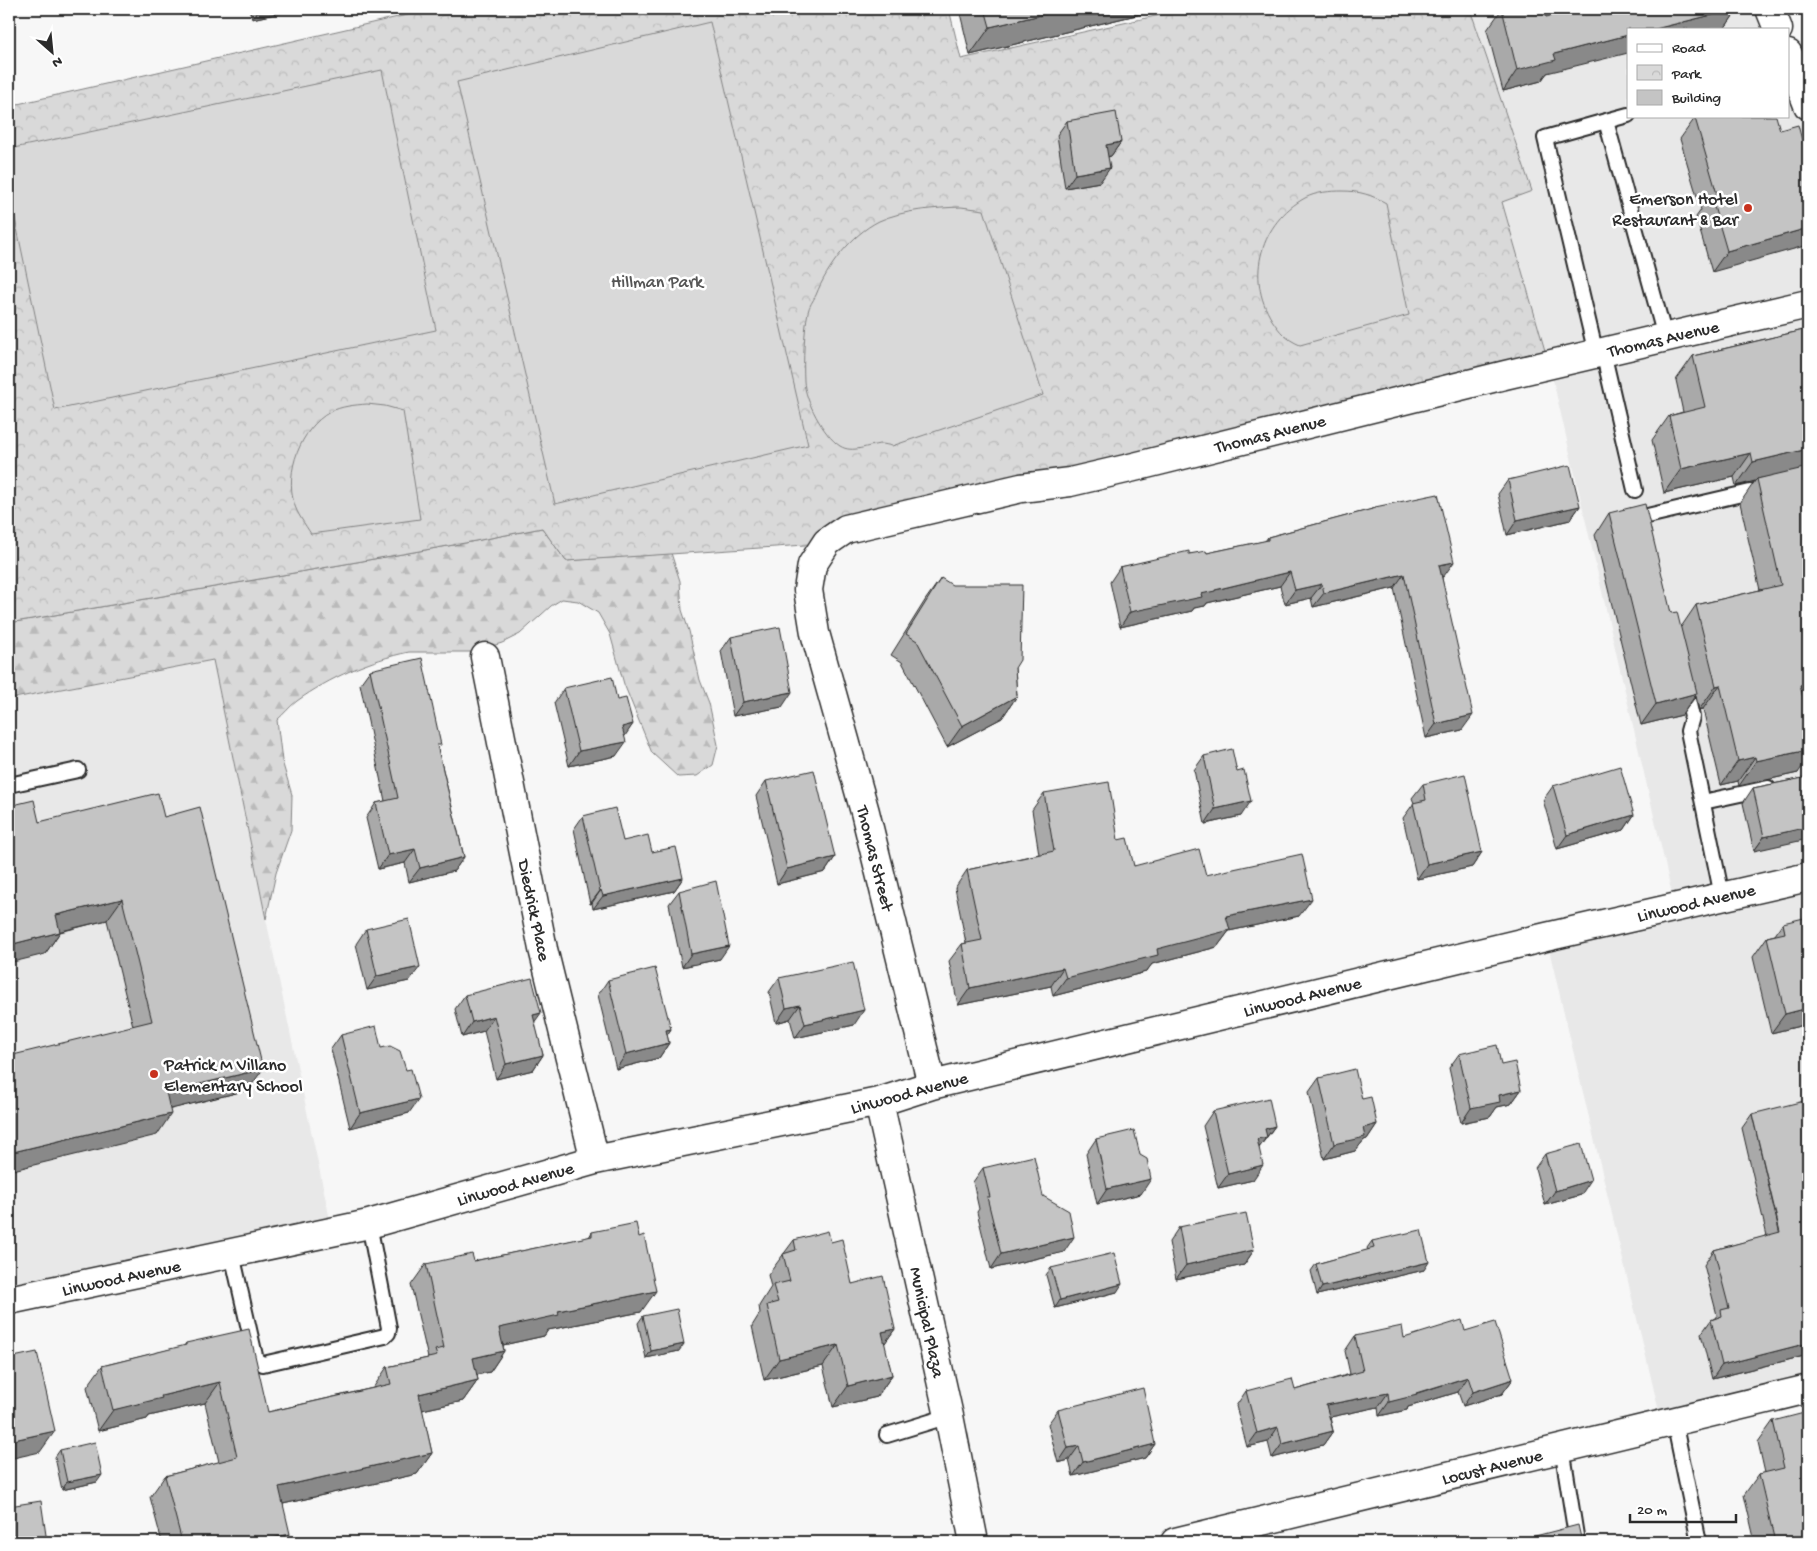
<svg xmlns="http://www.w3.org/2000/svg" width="1817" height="1551" viewBox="0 0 1817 1551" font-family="'Gochi Hand',sans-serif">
  <defs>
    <pattern id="forest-firs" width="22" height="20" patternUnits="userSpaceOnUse" patternTransform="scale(1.25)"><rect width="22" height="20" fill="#d9d9d9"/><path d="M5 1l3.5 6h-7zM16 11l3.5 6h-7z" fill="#bababa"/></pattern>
    <pattern id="park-crowns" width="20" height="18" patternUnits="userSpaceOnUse" patternTransform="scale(1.25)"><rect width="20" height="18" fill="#d9d9d9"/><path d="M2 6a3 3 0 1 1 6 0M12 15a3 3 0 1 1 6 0" fill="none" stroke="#bababa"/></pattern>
  </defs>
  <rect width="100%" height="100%" fill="#f7f7f7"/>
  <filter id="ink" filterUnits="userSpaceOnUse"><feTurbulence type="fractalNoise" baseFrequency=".02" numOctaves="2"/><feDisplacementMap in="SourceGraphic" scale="10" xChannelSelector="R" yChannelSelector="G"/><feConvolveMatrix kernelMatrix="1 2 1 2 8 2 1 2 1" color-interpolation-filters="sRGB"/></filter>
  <g filter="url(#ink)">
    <path fill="#e8e8e8" d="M1470,9H1770L1778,29H1628V116H1788V54L1808,105V1389L1662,1424L1546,937L1675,907L1550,367L1502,201L1532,190Z
      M213,660L266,919L332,1229L9,1288V699Z"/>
    <path fill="url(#forest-firs)" stroke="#828282" d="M542,528L566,561L671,553L680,581L682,610L689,631L700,680L709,703L718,745L713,765L697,776L678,777L652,753L624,684L610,634L598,613L578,601L562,599L551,606L520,634L502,643L472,652H409C370,660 329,678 297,701C290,706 284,714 277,720L282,761L292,795L291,830L276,873L266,919L213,660L9,699V623L465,543Z"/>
    <path fill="url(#park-crowns)" stroke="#828282" d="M433,9H949L961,59L1187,9H1470L1532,191L1502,202L1548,361L820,544L566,561L542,528L465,543L9,623V106Z"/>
    <path fill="#d9d9d9" stroke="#828282" d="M710,22L808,445L555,504L457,82Z
      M382,70L436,330L55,410L9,190V149Z
      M1343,191C1359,191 1372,195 1386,203L1409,315L1300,345C1286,339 1280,332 1272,320C1245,277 1261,222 1305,198C1316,192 1331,191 1343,191Z
      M961,207L984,210L1043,395L892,446C888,445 884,444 881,444C867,445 853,454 840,446C823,435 805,400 804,381C803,361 804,331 808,312C809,306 813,301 816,295C827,267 851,235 879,221C903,210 935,208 961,207Z
      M367,404L385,406L403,411L420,519L311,534C305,524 297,514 294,503C285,472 300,429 330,412C341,406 355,405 367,404Z"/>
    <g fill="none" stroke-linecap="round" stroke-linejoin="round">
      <defs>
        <path id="service" d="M1606,121L1628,115
          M1603,352L1635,490
          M1596,354L1545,138L1606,121L1665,337
          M1643,517L1763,489
          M1685,687L1692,717L1688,731L1722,896
          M9,785L78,770
          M1703,802L1768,788
          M232,1254L256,1360L263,1364L385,1336L388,1333L389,1328L369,1224
          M1674,1421L1699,1542
          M887,1435L949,1416
          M1562,1448L1577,1542
          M1248,1525L1252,1542"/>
        <path id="minor" d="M1770,9L1778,29
          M1788,54L1808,105
          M485,657L543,949L595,1160
          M932,1085L865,812L815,633L808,590L812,565L827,542L846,529L1021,488L1070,482L1130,468L1505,375L1808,304
          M879,1102L949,1416L974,1542
          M9,1300L369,1224L595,1160L879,1102L932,1085L1546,937L1808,877
          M1175,1542L1808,1389"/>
      </defs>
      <use href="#service" stroke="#2b2b2b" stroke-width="18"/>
      <use href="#minor" stroke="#2b2b2b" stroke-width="31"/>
      <use href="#service" stroke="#fff" stroke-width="14"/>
      <use href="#minor" stroke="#fff" stroke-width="28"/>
    </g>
    <path fill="#a9a9a9" stroke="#2b2b2b" d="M249,9H289L288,11L252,19Z
      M959,9H1155L1153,11L970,55Z
      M1502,9L1546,17L1738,9L1724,29H1628L1547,73L1541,81L1503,91L1487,30Z
      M1695,118L1780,130L1808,163L1712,272L1696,217L1701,210L1680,139Z
      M1067,121L1121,142L1111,156L1108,157L1100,182L1065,188L1057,135Z
      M1808,329V703L1804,704L1798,773L1739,786L1738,781L1721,785L1703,709L1699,710L1696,696L1682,715L1641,725L1595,535L1609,513L1681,627L1696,605L1760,590L1740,503L1755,481L1736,486L1734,477L1664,493L1652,440L1669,416L1683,412L1676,380L1693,356Z
      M1508,480L1580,506L1570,520L1507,535L1498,494Z
      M1375,507L1444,576L1442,577L1462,730L1426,738L1394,588L1313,607L1311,598L1285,604L1280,586L1207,603L1205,606L1194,608L1192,611L1120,627L1110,582L1120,567L1189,554L1207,553L1265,541L1268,537L1373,509Z
      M941,578L1015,668L1017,696L1002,718L947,747L902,662L891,655L926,599Z
      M731,637L782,707L733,716L721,651Z
      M370,670L438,749L464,857L454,871L409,882L405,863L378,869L366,818L376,803L385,801L360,684Z
      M564,688L633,724L624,736L616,756L569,766L554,703Z
      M1204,756L1237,772L1241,816L1205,824L1194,770Z
      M1808,777L1754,851L1743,803L1753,788Z
      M766,781L835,857L825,872L777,884L756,796Z
      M1423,784L1482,852L1472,867L1417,879L1403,818L1414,803L1412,798Z
      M1553,786L1634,815L1624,830L1557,849L1543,800Z
      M1044,793L1118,840L1134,866L1206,875L1299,916L1229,931L1217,947L1152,964L1146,972L1053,996L1051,986L958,1005L949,961L962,944L966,943L955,888L967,870L1039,854L1032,810Z
      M583,816L623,841L652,852L683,878L674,891L593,909L592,903L590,904L574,829Z
      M164,817L248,1090L170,1109L157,1135L133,1026L107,920L60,932L45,954L39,822Z
      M679,891L720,959L682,967L669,904Z
      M1783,923L1808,1024L1771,1033L1753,957L1767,937L1775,935Z
      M366,929L409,981L367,990L356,944Z
      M779,978L854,1025L795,1038L790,1019L776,1023L769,992Z
      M608,980L671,1029L667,1035L669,1043L659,1058L616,1069L598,995Z
      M465,995L534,1022L543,1055L533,1070L496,1079L484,1031L462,1037L455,1009Z
      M341,1035L381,1048L409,1113L350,1128L331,1049Z
      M1459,1054L1501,1065L1521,1090L1511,1104L1497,1107L1490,1117L1461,1123L1449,1068Z
      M1319,1078L1362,1099L1377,1124L1367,1139L1364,1140L1355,1151L1324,1159L1309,1092Z
      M1213,1111L1275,1126L1259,1148L1253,1180L1218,1188L1203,1126Z
      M1752,1114L1808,1355L1712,1379L1701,1334L1711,1320L1715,1318L1717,1315L1704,1265L1714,1250L1767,1236L1742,1128Z
      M1096,1139L1140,1155L1141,1194L1097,1204L1086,1154Z
      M1545,1154L1581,1195L1545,1205L1535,1168Z
      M983,1168L1043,1196L1064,1252L991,1269L977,1212L979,1209L973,1182Z
      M1179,1227L1254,1250L1244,1265L1176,1279L1169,1242Z
      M592,1232L641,1312L548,1330L544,1336L503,1345L504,1351L490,1372L477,1375L478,1380L463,1401L422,1410L432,1453L417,1474L283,1504L285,1542H162L150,1497L165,1476L219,1462L205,1403L149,1416L147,1419L98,1431L87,1387L102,1366L184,1346L186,1343L268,1412L373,1388L387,1367L428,1358L411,1285L426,1264L474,1261L589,1237Z
      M794,1240L831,1242L852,1284L895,1329L884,1344L892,1375L877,1397L833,1407L823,1366L764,1380L752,1326L760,1313L759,1306L771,1287L768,1275Z
      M1372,1241L1424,1270L1317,1295L1311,1271L1316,1264L1368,1250L1367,1248Z
      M1051,1268L1117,1292L1055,1308L1046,1275Z
      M643,1316L679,1351L646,1358L638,1323Z
      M1465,1331L1513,1379L1502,1394L1463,1406L1458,1392L1408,1407L1407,1410L1379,1416L1378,1407L1330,1417L1333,1431L1323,1445L1272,1458L1268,1442L1247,1447L1236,1406L1246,1391L1295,1390L1350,1374L1345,1351L1355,1336L1404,1338Z
      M1058,1410L1155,1444L1145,1458L1073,1476L1069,1460L1058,1463L1048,1424Z
      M1773,1421L1808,1542H1755L1744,1495L1759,1474L1765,1473L1758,1442Z
      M60,1450L97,1482L62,1490L55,1457Z"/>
    <path fill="#898989" stroke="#2b2b2b" d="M259,9H289L288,11L252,19Z
      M1066,9H1155L1153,11L970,55L990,27Z
      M1736,9H1738L1724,29H1655Z
      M1628,35V53L1547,73L1541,81L1503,91L1517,70L1554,54Z
      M1121,142L1111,156L1096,159L1106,145Z
      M1110,168L1100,182L1065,188L1075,174Z
      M1808,228V245L1712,272L1727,251Z
      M1808,449V470L1757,479L1755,481L1736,486L1753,462Z
      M1751,453L1734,477L1664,493L1681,469Z
      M1580,506L1570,520L1507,535L1517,520Z
      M1454,562L1444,576L1429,580L1439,565Z
      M1290,572L1280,586L1207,603L1205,606L1194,608L1192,611L1120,627L1130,612L1215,590Z
      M1404,574L1394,588L1313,607L1324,593Z
      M1322,584L1311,598L1285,604L1295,590Z
      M1808,683V703L1783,709L1800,685Z
      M1720,685L1703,709L1699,710L1716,686Z
      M792,692L782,707L733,716L743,702Z
      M1697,693L1682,715L1641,725L1656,704Z
      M1017,696L1002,718L947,747L962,726Z
      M1473,715L1462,730L1426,738L1436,724Z
      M633,724L623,739L622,727Z
      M626,742L616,756L569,766L579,751Z
      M1808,750V758L1798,773L1739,786L1756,761Z
      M1755,757L1738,781L1721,785L1738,761Z
      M1251,801L1241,816L1205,824L1215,809Z
      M1634,815L1624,830L1557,849L1567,835Z
      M1808,827V839L1754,851L1764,837Z
      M415,849L405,863L378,869L388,855Z
      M1482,852L1472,867L1417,879L1427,864Z
      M464,857L454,871L409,882L420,868Z
      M835,857L825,872L777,884L787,869Z
      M683,878L674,891L593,909L603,896Z
      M601,890L592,903L590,904L600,891Z
      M122,899L107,920L41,936L56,915Z
      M1312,899L1299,916L1229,931L1217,947L1152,964L1146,972L1053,996L1066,978L1157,949L1226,916Z
      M60,932L45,954L9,963V945Z
      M729,946L720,959L682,967L691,954Z
      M420,967L409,981L367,990L377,976Z
      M1063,968L1051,986L958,1005L970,988Z
      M800,1005L790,1019L776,1023L786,1008Z
      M1808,1008V1024L1771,1033L1785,1014Z
      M864,1010L854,1025L795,1038L805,1024Z
      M541,1013L531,1027L533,1015Z
      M494,1016L484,1031L462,1037L472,1022Z
      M671,1029L661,1044L666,1030Z
      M669,1043L659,1058L616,1069L626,1054Z
      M543,1055L533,1070L496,1079L506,1064Z
      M263,1069L248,1090L151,1114L166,1092Z
      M1521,1090L1511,1104L1497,1107L1490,1117L1461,1123L1471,1108L1499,1095Z
      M419,1099L409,1113L350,1128L360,1113Z
      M171,1114L157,1135L9,1171V1153Z
      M1377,1124L1367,1139L1364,1140L1355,1151L1324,1159L1334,1144L1363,1128Z
      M1275,1126L1256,1151L1247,1154L1265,1129Z
      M1263,1165L1253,1180L1218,1188L1228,1174Z
      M1151,1179L1141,1194L1097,1204L1107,1189Z
      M1591,1180L1581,1195L1545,1205L1555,1191Z
      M1074,1237L1064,1252L991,1269L1001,1254Z
      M1254,1250L1244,1265L1176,1279L1186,1265Z
      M1429,1262L1424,1270L1317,1295L1322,1287Z
      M1122,1284L1117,1292L1055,1308L1060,1300Z
      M656,1291L641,1312L548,1330L544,1336L485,1349L499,1328L558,1311Z
      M895,1329L880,1350L882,1332Z
      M1808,1343V1355L1712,1379L1722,1365Z
      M684,1344L679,1351L646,1358L651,1351Z
      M838,1345L823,1366L764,1380L779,1359Z
      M504,1351L490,1372L459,1378L473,1358Z
      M892,1375L877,1397L833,1407L848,1386Z
      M1468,1377L1458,1392L1408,1407L1407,1410L1379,1416L1389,1402Z
      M1513,1379L1502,1394L1463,1406L1473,1392Z
      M478,1380L463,1401L404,1414L419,1394Z
      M220,1382L205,1403L149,1416L147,1419L98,1431L113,1410L161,1396Z
      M1388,1393L1378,1407L1316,1420L1326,1405Z
      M1278,1427L1268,1442L1247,1447L1257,1433Z
      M55,1431L40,1452L9,1459V1441Z
      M1333,1431L1323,1445L1272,1458L1282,1444Z
      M1155,1444L1145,1458L1073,1476L1083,1462Z
      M1079,1446L1069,1460L1058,1463L1068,1448Z
      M432,1453L417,1474L265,1508L279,1487Z
      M102,1475L97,1482L62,1490L67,1482Z
      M290,1534L285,1542H255Z"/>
    <path fill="#c4c4c4" stroke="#2b2b2b" d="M985,9H1066L990,27Z
      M1502,9H1544L1546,17L1578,9H1736L1655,29H1628V35L1554,54L1556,60L1517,70Z
      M1116,112L1121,142L1106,145L1110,168L1075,174L1067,121Z
      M1701,116H1776L1780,130L1798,125L1808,163V228L1727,251L1711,196L1717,194L1695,118Z
      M1808,329V449L1753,462L1751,453L1681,469L1669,416L1705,407L1693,356Z
      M1570,465L1580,506L1517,520L1508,480Z
      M1808,467V683L1800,685L1808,721V750L1756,761L1755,757L1738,761L1720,685L1716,686L1696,605L1781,585L1757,479Z
      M1438,494L1454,562L1439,565L1473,715L1436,724L1404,574L1324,593L1322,584L1295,590L1290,572L1215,590V591L1201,594L1202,597L1130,612L1120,567L1189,551V554L1206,551L1207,553L1268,540V537L1376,508L1375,507Z
      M1645,504L1671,613L1677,612L1697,693L1656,704L1609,513Z
      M941,578L952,585H1022L1020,660L1015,668L1017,696L962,726L917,641L906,634Z
      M780,627L792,692L743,702L731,637Z
      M422,658L441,745H437L464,857L420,868L415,849L388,855L376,803L398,798L370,670Z
      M612,677L617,700L626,698L633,724L622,727L626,742L579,751L564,688Z
      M1232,749L1237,772L1244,770L1251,801L1215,809L1204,756Z
      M1620,766L1634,815L1567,835L1553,786Z
      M814,770L835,857L787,869L766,781Z
      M1465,774L1482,852L1427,864L1413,803L1426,800L1423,784Z
      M1808,777V827L1764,837L1753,788Z
      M1109,782L1118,840L1127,838L1134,866L1199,849L1206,875L1302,854L1312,899L1226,916L1230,930L1157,949L1158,955L1066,978L1063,968L970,988L962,944L982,940L967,870L1054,851L1044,793Z
      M158,793L164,817L200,807L263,1069L166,1092L171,1114L9,1153V1056L152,1021L122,899L56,915L60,932L9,945V806L34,800L39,822Z
      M615,808L623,841L648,835L652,852L676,847L683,878L603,896L601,890L600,891L583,816Z
      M716,881L729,946L691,954L679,891Z
      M1808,917V1008L1785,1014L1767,937L1785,933L1783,923Z
      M409,919L420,967L377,976L366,929Z
      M853,962L864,1010L805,1024L800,1005L786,1008L779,978Z
      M655,968L671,1029L666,1030L669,1043L626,1054L608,980Z
      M532,978L541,1013L533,1015L543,1055L506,1064L494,1016L472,1022L465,995Z
      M376,1026L381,1048L390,1046L400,1051L406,1070L411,1069L419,1099L360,1113L341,1035Z
      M1497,1045L1501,1065L1515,1062L1521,1090L1499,1095L1500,1102L1471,1108L1459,1054Z
      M1355,1069L1362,1099L1371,1097L1377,1124L1363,1128L1365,1137L1334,1144L1319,1078Z
      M1269,1098L1275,1126L1265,1129L1267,1137L1257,1139L1263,1165L1228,1174L1213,1111Z
      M1808,1100V1343L1722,1365L1711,1320L1722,1316L1721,1310L1729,1308L1714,1250L1780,1232L1752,1114Z
      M1134,1130L1140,1155L1147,1159L1151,1179L1107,1189L1096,1139Z
      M1581,1144L1591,1180L1555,1191L1545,1154Z
      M1034,1156L1043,1196L1069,1211L1074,1237L1001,1254L987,1197H990L983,1168Z
      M1246,1213L1254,1250L1186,1265L1179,1227Z
      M636,1223L639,1237L644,1235L656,1291L558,1311L559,1315L499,1328L504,1351L473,1358L478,1380L419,1394L432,1453L279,1487L290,1534L255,1542H182L165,1476L237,1457L220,1382L161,1396L162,1398L113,1410L102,1366L186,1345V1343L249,1329L268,1412L391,1384L387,1367L437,1356L435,1350L444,1348L426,1264L472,1254L474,1261L592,1236V1232Z
      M1421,1230L1429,1262L1322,1287L1316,1264L1374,1248L1372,1241Z
      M828,1231L831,1242L842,1239L852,1284L883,1276L895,1329L882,1332L892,1375L848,1386L838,1345L779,1359L767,1305L778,1302L773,1285L790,1281L783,1254L796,1250L794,1240Z
      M1114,1253L1122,1284L1060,1300L1051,1268Z
      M677,1309L684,1344L651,1351L643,1316Z
      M1462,1320L1465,1331L1495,1322L1513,1379L1473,1392L1468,1377L1416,1393L1417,1395L1389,1402L1388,1393L1326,1405L1333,1431L1282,1444L1278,1427L1257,1433L1246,1391L1292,1379L1295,1390L1363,1371L1355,1336L1402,1326L1404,1338Z
      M37,1352L55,1431L9,1441V1358Z
      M1143,1388L1155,1444L1083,1462L1079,1446L1068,1448L1058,1410Z
      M1808,1412V1542H1775L1759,1474L1784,1468L1773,1421Z
      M95,1442L102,1475L67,1482L60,1450Z
      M41,1501L47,1542H9V1506Z
      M1578,1525L1582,1542H1512Z
      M520,1536L521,1542H492Z"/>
  </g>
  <g fill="#c8321e" stroke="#fff" stroke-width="2">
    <circle cx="1748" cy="208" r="5"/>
    <circle cx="154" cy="1074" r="5"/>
  </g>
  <g text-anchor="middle" stroke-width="5" stroke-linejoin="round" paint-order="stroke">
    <g font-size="18" fill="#2b2b2b" stroke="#fff" text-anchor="end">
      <text x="1738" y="204">Emerson Hotel<tspan x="1738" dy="21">Restaurant &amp; Bar</tspan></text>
      <text x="164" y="1070" text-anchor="start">Patrick M Villano<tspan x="164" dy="21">Elementary School</tspan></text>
    </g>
    <g font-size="18" fill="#565656" stroke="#fff">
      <text x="657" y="287">Hillman Park</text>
    </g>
    <g font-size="18" fill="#2b2b2b" stroke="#fff">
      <text transform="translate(1663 338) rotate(-13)" y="6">Thomas Avenue</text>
      <text transform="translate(1270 433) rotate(-14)" y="6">Thomas Avenue</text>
      <text transform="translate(876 858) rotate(76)" y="6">Thomas Street</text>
      <text transform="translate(1696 902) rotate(-13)" y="6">Linwood Avenue</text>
      <text transform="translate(535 910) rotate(78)" y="6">Diedrick Place</text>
      <text transform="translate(1302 996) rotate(-14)" y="6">Linwood Avenue</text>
      <text transform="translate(909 1092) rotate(-15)" y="6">Linwood Avenue</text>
      <text transform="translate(515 1183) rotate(-16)" y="6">Linwood Avenue</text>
      <text transform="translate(121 1277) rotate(-12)" y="6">Linwood Avenue</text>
      <text transform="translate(928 1322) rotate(78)" y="6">Municipal Plaza</text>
      <text transform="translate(1492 1466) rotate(-14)" y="6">Locust Avenue</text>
    </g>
  </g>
  <rect width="1817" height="1551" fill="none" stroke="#fff" stroke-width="30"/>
  <rect x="15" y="15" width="1787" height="1521" fill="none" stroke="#2b2b2b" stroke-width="2" filter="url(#ink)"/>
  <rect x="1627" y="28" width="162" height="90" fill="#ffffff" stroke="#aaaaaa"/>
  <rect x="1637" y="44" width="25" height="8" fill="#ffffff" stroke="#aaaaaa"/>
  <text x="1672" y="52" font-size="15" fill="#2b2b2b">Road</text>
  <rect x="1637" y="65" width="25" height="15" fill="url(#park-crowns)" stroke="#aaaaaa"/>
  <text x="1672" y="78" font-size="15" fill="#2b2b2b">Park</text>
  <rect x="1637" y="90" width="25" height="15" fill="#c4c4c4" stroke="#aaaaaa"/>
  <text x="1672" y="102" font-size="15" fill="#2b2b2b">Building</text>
  <g transform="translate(52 52) rotate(153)" stroke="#ffffff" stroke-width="4" paint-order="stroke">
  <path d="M0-4L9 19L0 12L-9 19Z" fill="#2b2b2b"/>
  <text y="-8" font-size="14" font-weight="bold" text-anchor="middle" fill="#2b2b2b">N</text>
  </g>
  <path d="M1630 1514v8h106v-8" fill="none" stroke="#2b2b2b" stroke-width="2.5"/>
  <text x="1637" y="1514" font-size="15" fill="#2b2b2b" stroke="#ffffff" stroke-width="4" paint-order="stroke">20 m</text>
</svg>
